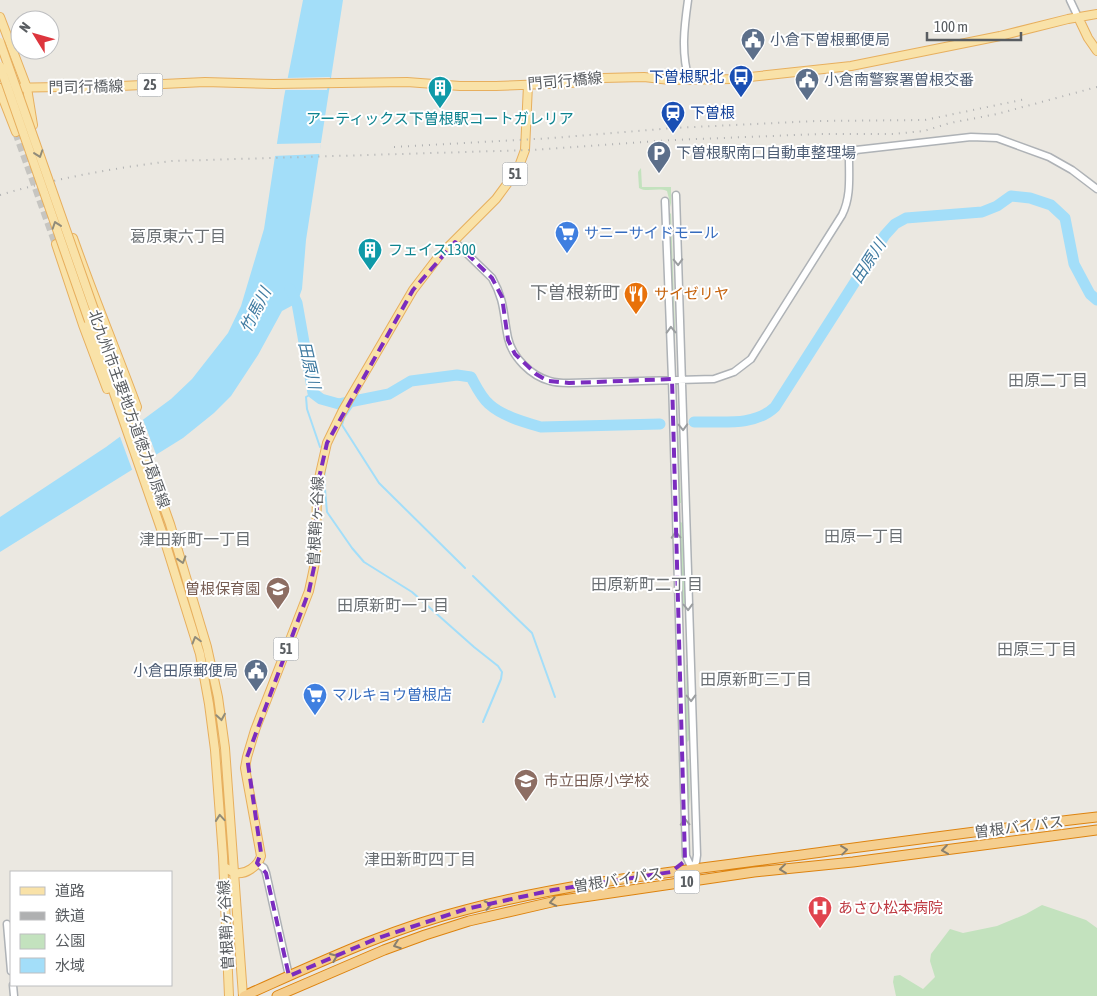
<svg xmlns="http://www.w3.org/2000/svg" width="1097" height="996" viewBox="0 0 1097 996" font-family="'Asap Condensed','Noto Sans JP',sans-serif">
  <rect width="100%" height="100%" fill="#ebe8e1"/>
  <path fill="#c3e2be" d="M641,168L642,187H671V207L667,191C658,187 647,193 639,188L638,172Z
    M671,213L675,329L674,362L670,214Z
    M677,395L681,503H678L675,430L678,416Z
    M681,522L682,523L685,602L682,616L683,638L678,523Z
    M686,665H687L690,739L687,742L686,740C685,715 687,690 686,665Z
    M689,759L690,798L688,815L689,853L686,762Z
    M1042,905L1086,920L1097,928V996H896L893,982L894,976L900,975L923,989L935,977L930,961L931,954L950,929L963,933L997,926L1026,914Z"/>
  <path fill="#a3def9" d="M303,0H343L306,240L302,289L297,303L282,311L258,355L231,396L214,413L183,438L0,552V517L106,447L171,399L192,379L228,333L241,306L264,229L284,97Z"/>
  <path fill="#ebe8e1" d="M330,77L327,90H284L286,78Z
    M321,143L320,154L273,156L274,144Z
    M142,417L157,457L133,472L119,434Z"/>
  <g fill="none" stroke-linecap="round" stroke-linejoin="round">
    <path stroke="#a3def9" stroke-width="2" d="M313,393L306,397L307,409L320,447
      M355,402L344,418L342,425L379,483L465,568
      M326,463L324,478L327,512L352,548L364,562L412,592L474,647L498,666L502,672L501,679L483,722
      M473,576L532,633L555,697"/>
    <path stroke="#a3def9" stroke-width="11" d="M290,289L297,303L313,393L321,399L339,404L389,394L411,381L457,375L471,377C476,386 481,397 489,404C502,416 524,422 541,427L660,424
      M694,422C721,421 754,427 775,407L885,235L895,224L906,218L982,212L997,206L1011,196L1030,198L1051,205L1065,218L1074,264L1090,294L1097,300"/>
    <path stroke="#c6c5c1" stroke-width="8" stroke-dasharray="8 4" stroke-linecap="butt" d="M16,132L56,244"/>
    <defs>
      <path id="minor" d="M688,0C684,28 681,53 689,80
        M1070,0L1078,17
        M665,201L672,379L686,856L692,869L696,862L697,855L676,195
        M455,242L492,278C505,301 503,314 508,338C512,357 531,376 550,381C556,383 562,383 569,383L714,379L734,372L751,359L842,215C851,197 849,178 849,158L856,150L971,137L997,138L1049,157L1072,170L1097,189
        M257,863L264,868L266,873L289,976
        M7,924L11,971
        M13,985L14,996"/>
      <path id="major" d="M0,17L27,88L33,125
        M1078,17L1088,38L1097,51
        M0,88L121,86L205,82L274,84L407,82L460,86H496L571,83L603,78L644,77L670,80L731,79L851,66L1000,36L1068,19L1097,14
        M0,91L16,132
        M73,238C93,295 116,350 137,407L132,418
        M56,244L83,325L107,389
        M97,318L170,524L207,647L218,697L225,748L243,996
        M89,321L161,529L200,654L209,704L215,750L223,856L229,996
        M224,867C227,868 231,872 235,873C246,875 258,866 261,856L245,768L247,757L255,730L309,591L316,558L317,487L327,443L343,410L413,290L439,256L496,199L518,169L525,150L528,85"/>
      <path id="highway" d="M244,996C316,964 389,929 465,910C567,883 674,872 778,858C884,844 991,829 1097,817
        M277,996L384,950L425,935L469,921L556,901L754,872L853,862L1097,830"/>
    </defs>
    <use href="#minor" stroke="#aeb2b6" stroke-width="9"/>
    <use href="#major" stroke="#e7af5e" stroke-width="10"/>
    <use href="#highway" stroke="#dd830f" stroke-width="11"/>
    <use href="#minor" stroke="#fff" stroke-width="6"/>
    <use href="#major" stroke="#f9e2a8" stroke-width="8"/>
    <use href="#highway" stroke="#f5ce8e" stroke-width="9"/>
    <path stroke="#afb0b1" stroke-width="2" stroke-dasharray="1 6" stroke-linecap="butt" d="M394,147L553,138L673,128L816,121L925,120L1026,99
      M0,195C57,178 114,168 172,161L531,150L673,140L820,134H893L924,131L950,123L997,114L1097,87"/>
    <defs>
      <path id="major-bridge" d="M0,42L97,318
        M0,66L89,321"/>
    </defs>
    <use href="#major-bridge" stroke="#e7af5e" stroke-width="10" stroke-linecap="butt"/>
    <use href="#major-bridge" stroke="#f9e2a8" stroke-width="8"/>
  </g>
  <defs><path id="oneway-chevron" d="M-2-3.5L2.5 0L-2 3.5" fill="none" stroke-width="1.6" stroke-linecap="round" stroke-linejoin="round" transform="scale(1.25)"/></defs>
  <g stroke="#918c7a">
    <use href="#oneway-chevron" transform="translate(39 154) rotate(71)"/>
    <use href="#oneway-chevron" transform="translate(56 225) rotate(-109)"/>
    <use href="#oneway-chevron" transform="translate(182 560) rotate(73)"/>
    <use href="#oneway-chevron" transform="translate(196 640) rotate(-106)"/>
    <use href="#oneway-chevron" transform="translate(221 717) rotate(81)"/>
    <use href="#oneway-chevron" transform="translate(220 818) rotate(-95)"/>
  </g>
  <g stroke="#9b9ea0">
    <use href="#oneway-chevron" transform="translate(678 262) rotate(88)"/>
    <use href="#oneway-chevron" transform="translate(671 330) rotate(-92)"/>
    <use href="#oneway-chevron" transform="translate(683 427) rotate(88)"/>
    <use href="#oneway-chevron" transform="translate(676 535) rotate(-92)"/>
    <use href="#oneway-chevron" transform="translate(688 607) rotate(88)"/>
    <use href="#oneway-chevron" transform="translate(691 698) rotate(88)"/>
    <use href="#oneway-chevron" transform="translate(685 822) rotate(-92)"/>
  </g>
  <g stroke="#887f6e">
    <use href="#oneway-chevron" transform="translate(844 850) rotate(-7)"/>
    <use href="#oneway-chevron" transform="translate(945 850) rotate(172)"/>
    <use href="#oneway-chevron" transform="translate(783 869) rotate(174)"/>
    <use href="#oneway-chevron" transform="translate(553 902) rotate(169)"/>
    <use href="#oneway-chevron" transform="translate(488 905) rotate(-12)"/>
    <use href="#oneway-chevron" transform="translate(397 945) rotate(160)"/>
    <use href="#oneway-chevron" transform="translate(334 957) rotate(-23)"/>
  </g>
  <path fill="none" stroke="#7b2cbf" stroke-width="4" stroke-dasharray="10 6" stroke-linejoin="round" d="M455,242L492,278L502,297L508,340L515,354L536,374L548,381L569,383L672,379L685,861L671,872L553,890L466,909L378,938L289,976L266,873L257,863L261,853L247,757L309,591L316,558L317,487L327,443L413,290Z"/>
  <defs>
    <symbol id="civic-pin" viewBox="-11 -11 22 30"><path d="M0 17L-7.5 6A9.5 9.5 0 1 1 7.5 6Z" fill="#5c6f8a" stroke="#fff"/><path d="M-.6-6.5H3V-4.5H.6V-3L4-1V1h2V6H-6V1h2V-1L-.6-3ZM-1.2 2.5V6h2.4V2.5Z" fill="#fff"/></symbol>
    <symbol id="bus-pin" viewBox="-11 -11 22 30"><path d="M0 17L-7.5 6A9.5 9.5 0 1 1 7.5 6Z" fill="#1a4fb4" stroke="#fff"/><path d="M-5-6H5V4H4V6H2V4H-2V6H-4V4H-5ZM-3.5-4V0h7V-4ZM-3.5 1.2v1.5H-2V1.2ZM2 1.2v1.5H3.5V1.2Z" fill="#fff"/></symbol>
    <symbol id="building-pin" viewBox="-11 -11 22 30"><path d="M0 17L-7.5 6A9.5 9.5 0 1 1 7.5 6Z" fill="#0f9aa8" stroke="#fff"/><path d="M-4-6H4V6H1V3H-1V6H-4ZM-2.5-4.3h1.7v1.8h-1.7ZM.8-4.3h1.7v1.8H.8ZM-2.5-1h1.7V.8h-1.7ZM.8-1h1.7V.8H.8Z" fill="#fff"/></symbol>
    <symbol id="station-pin" viewBox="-11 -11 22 30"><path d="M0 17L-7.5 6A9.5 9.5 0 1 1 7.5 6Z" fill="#1a4fb4" stroke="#fff"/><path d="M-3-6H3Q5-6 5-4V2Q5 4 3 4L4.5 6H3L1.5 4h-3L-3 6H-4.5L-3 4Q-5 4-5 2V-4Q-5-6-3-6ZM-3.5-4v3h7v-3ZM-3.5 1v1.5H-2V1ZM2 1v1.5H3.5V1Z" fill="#fff"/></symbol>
    <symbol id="parking-pin" viewBox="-11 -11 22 30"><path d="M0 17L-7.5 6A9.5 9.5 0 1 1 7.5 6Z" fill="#5c6f8a" stroke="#fff"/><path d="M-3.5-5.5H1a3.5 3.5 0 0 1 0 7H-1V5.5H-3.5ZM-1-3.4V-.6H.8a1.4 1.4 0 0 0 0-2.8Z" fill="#fff"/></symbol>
    <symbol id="supermarket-pin" viewBox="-11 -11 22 30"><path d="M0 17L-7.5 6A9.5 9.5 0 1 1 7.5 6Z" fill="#3f7fe0" stroke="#fff"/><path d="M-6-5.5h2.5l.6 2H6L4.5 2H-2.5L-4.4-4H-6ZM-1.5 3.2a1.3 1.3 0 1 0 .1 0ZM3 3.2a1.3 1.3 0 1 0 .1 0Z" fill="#fff"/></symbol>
    <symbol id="restaurant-pin" viewBox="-11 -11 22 30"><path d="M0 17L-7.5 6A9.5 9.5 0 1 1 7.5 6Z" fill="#e8710a" stroke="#fff"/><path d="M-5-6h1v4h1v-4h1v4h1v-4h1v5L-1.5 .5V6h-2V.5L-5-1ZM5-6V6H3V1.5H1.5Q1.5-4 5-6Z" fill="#fff"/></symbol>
    <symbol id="school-pin" viewBox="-11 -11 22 30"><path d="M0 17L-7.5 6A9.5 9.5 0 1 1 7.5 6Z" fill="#8d6e63" stroke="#fff"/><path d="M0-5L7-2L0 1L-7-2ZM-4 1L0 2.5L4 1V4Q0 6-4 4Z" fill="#fff"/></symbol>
    <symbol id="hospital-pin" viewBox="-11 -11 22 30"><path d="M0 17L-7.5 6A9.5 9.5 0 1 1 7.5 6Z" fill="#e0444e" stroke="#fff"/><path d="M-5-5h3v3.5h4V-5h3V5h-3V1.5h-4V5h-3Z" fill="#fff"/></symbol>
  </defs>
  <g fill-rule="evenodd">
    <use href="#civic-pin" x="739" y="26" width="28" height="38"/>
    <use href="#bus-pin" x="727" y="63" width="28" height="38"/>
    <use href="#civic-pin" x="793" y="66" width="28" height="38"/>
    <use href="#building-pin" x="426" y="74" width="28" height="38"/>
    <use href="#station-pin" x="659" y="99" width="28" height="38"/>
    <use href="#parking-pin" x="645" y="139" width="28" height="38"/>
    <use href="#supermarket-pin" x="553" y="219" width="28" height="38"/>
    <use href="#building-pin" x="356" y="236" width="28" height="38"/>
    <use href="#restaurant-pin" x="622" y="280" width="28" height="38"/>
    <use href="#school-pin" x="264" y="575" width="28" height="38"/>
    <use href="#civic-pin" x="242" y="657" width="28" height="38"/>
    <use href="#supermarket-pin" x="301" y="681" width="28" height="38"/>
    <use href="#school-pin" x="512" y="767" width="28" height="38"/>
    <use href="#hospital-pin" x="806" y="894" width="28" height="38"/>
  </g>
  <g text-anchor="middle" stroke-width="4" stroke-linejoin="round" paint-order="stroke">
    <g fill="#fff" stroke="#8b8e90" stroke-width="1">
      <rect x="137.5" y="73.5" width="25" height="23" rx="4"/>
      <rect x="502.5" y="162.5" width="25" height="23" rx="4"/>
      <rect x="273.5" y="637.5" width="25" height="23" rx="4"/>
      <rect x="674.5" y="870.5" width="25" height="23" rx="4"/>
    </g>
    <g font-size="14" font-weight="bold" fill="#595d61">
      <text x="150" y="90">25</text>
      <text x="515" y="179">51</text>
      <text x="286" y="654">51</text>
      <text x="687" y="887">10</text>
    </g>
    <g font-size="15" fill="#4e5e75" stroke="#fff" text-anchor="start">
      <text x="770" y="45">小倉下曽根郵便局</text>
      <text x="824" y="85">小倉南警察署曽根交番</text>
      <text x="676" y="158">下曽根駅南口自動車整理場</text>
      <text x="238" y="676" text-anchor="end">小倉田原郵便局</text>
    </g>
    <g font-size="15" fill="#164399" stroke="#fff" text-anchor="end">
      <text x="724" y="82">下曽根駅北</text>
      <text x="690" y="118" text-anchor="start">下曽根</text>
    </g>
    <g font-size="15" fill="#595d61" stroke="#fff">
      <text transform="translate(565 81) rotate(-5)" y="5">門司行橋線</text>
      <text transform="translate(86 87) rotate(-1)" y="5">門司行橋線</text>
      <text transform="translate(129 409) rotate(70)" y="5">北九州市主要地方道徳力葛原線</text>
      <text transform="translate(316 521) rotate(-87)" y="5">曽根鞘ヶ谷線</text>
      <text transform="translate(1019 827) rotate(-7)" y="5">曽根バイパス</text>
      <text transform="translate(618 880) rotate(-9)" y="5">曽根バイパス</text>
      <text transform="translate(226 925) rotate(-93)" y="5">曽根鞘ヶ谷線</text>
    </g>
    <g font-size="15" fill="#0d838f" stroke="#fff">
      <text x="440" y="124">アーティックス下曽根駅コートガレリア</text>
      <text x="388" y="255" text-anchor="start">フェイス1300</text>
    </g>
    <g font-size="15" fill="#366cbe" stroke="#fff" text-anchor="start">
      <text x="584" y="238">サニーサイドモール</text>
      <text x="332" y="700">マルキョウ曽根店</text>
    </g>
    <g font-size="15" fill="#c56008" stroke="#fff" text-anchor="start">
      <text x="654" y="299">サイゼリヤ</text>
    </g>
    <g font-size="15" fill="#785e54" stroke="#fff" text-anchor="end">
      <text x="260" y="594">曽根保育園</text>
      <text x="544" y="786" text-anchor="start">市立田原小学校</text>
    </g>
    <g font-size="15" fill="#be3a42" stroke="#fff" text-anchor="start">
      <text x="838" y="913">あさひ松本病院</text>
    </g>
    <g font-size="16" fill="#6a6f73" stroke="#fff">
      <text x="178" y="242">葛原東六丁目</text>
      <text x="1048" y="386">田原二丁目</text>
      <text x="864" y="542">田原一丁目</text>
      <text x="195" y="545">津田新町一丁目</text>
      <text x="647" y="590">田原新町二丁目</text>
      <text x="393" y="611">田原新町一丁目</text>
      <text x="1037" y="655">田原三丁目</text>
      <text x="756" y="685">田原新町三丁目</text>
      <text x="420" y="865">津田新町四丁目</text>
    </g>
    <g font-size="16" font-style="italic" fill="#407ba1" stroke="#fff">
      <text transform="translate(868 261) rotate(-57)" y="6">田原川</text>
      <text transform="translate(255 310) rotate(-63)" y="6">竹馬川</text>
      <text transform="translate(310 365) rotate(77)" y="6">田原川</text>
    </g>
    <g font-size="18" fill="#6a6f73" stroke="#fff">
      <text x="575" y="299">下曽根新町</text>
    </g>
  </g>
  <rect x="10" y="871" width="162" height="115" fill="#ffffff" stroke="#bdbec0"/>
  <rect x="20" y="887" width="25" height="8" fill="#f9e2a8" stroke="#bdbec0"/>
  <text x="55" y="896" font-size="15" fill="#595d61">道路</text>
  <rect x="20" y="912" width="25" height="8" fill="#afb0b1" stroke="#bdbec0"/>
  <text x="55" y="921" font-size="15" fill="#595d61">鉄道</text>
  <rect x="20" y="934" width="25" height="15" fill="#c3e2be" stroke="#bdbec0"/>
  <text x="55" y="946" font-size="15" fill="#595d61">公園</text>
  <rect x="20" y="958" width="25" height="15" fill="#a3def9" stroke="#bdbec0"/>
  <text x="55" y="971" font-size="15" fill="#595d61">水域</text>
  <g transform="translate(35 35) rotate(307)"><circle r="24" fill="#ffffff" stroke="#bdbec0"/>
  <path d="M0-4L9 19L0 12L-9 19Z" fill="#dd353d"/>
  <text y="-8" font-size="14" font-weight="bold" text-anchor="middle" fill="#595d61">N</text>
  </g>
  <path d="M927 32v8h94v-8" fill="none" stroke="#595d61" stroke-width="2.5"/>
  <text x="934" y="32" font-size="15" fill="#595d61" stroke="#ffffff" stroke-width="4" paint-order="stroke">100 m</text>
</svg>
